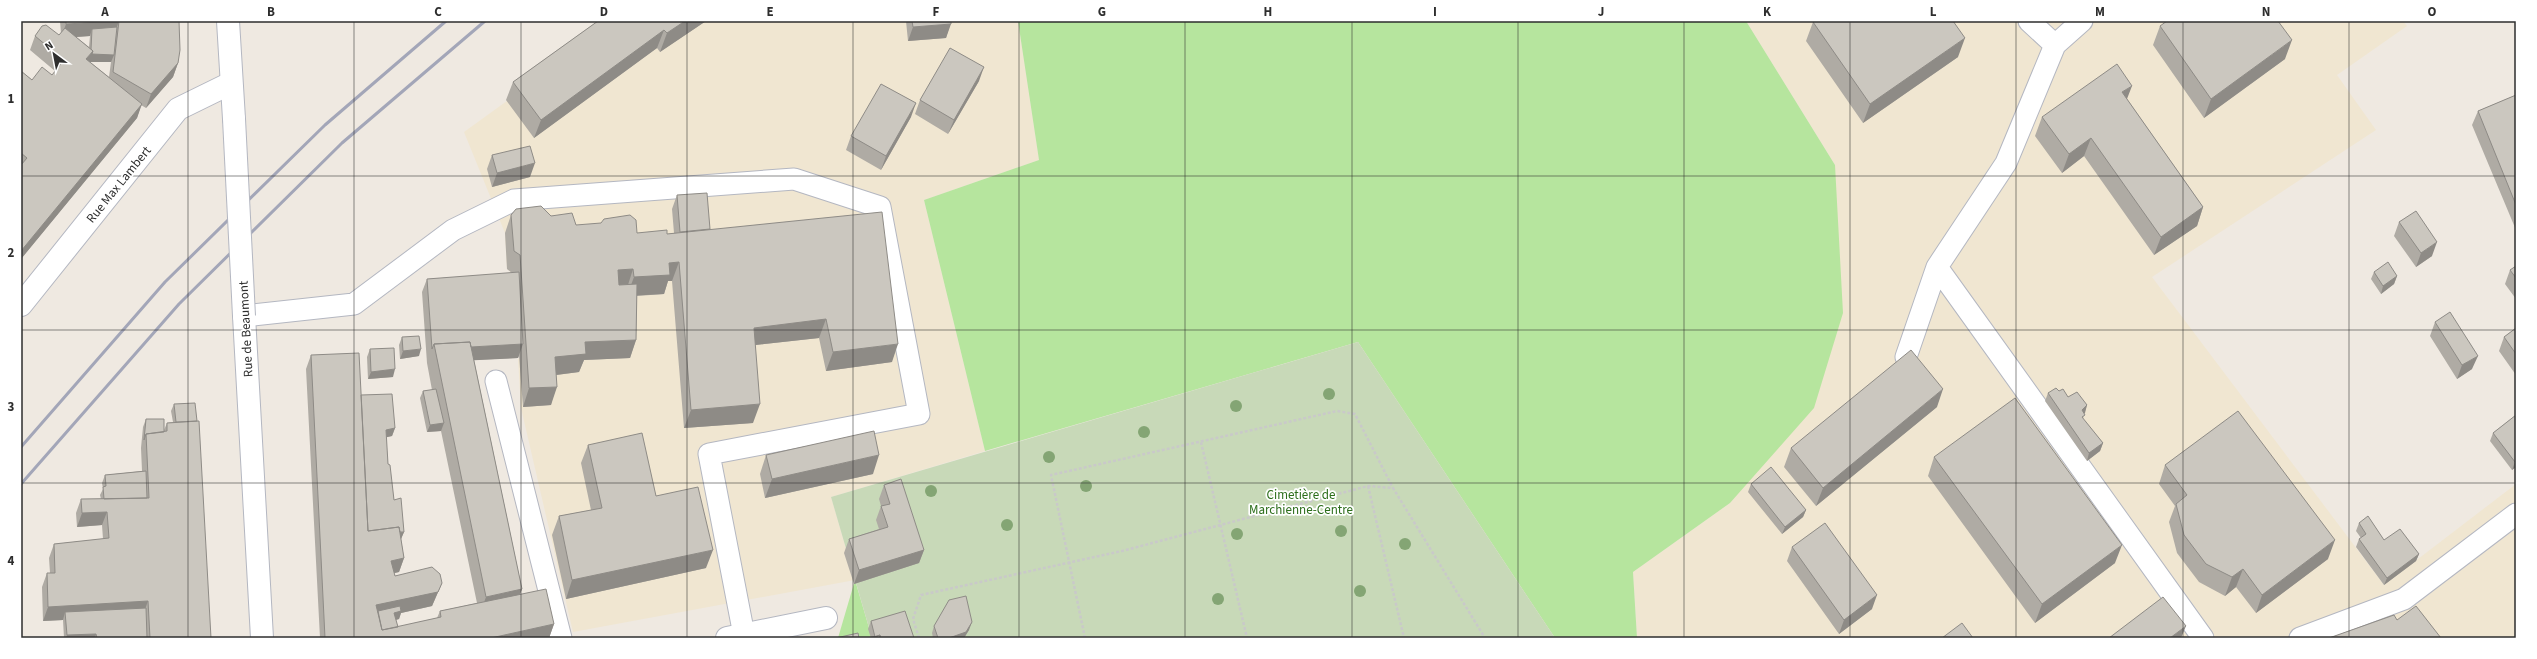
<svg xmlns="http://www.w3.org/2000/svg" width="2537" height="659" viewBox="0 0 2537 659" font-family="'Source Sans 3',sans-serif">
  <rect width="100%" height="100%" fill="#efe9e1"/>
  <path fill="#f0e6d1" d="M617,21H1018L1039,160L924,200L985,451L831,497L855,580L573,632L521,408L518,359L520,357L513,274L507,269L505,233L464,132Z
    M1746,21H2403L2407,26L2337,75L2376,130L2152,277L2384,585L2516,484V638H1637L1633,572L1730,503L1835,165Z"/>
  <path fill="#b6e59e" d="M1018,21H1746L1835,165L1843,313L1814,408L1730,503L1633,572L1637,638H1555L1358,342L985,451L924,200L1039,160Z
    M855,580L872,638H838Z"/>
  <path fill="#c8d9b8" d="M1358,342L1555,638H872L831,497Z"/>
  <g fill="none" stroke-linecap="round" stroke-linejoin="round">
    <defs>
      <path id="service" d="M2029,21L2055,45L2082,21
        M1937,267L2203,638
        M244,316L354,304L453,230L514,200L794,179L880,207L919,414L709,454L744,635
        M1906,357L1937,267L2006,163L2055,45
        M496,381L561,638
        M2300,638L2404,599L2516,514"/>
      <path id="minor" d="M21,305L178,109L231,83
        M727,638L826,618"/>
      <path id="secondary" d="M228,21L234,119
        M244,316L262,638"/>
    </defs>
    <use href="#service" stroke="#b4b7c1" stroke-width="23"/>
    <use href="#minor" stroke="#b4b7c1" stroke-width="24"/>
    <use href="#secondary" stroke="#b4b7c1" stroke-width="24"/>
    <path stroke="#c9c9c9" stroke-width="2.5" stroke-dasharray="3 2" stroke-linecap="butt" d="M1201,442L1247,638
      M1368,486L1404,638
      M919,638L913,619L921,595L1122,551L1368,486L1393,488L1485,638
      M1085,638L1051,475L1337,411L1355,414L1393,488"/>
    <use href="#service" stroke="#fff" stroke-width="21"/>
    <use href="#minor" stroke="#fff" stroke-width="22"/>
    <use href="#secondary" stroke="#fff" stroke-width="22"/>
    <path stroke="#a3a6b8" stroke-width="3" d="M21,447L165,282L325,125L446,21
      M21,484L179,304L342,143L485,21"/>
    <defs>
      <path id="secondary-bridge" d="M234,119L244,316"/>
    </defs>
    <use href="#secondary-bridge" stroke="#b4b7c1" stroke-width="24" stroke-linecap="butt"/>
    <use href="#secondary-bridge" stroke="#fff" stroke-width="22"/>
  </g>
  <g fill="#84a574">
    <circle cx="1329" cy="394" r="6"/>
    <circle cx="1236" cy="406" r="6"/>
    <circle cx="1144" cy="432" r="6"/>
    <circle cx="1049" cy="457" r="6"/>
    <circle cx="1086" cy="486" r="6"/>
    <circle cx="931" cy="491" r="6"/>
    <circle cx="1007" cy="525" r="6"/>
    <circle cx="1341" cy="531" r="6"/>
    <circle cx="1237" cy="534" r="6"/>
    <circle cx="1405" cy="544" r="6"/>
    <circle cx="1360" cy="591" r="6"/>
    <circle cx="1218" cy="599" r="6"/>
  </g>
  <path fill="#afaba4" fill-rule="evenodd" d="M60,21H179L178,63L173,77L146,108L141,105L137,118L21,259V71L32,80L52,75L55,71L30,50L35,36L59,35L61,33ZM90,36L89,47L76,37ZM90,62H111L109,77Z
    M598,21H706L660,52L657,48L534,138L506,100L513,82Z
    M906,21H951L946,38L908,41Z
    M1813,22L1958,57L1863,123L1806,41Z
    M2160,26L2285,59L2204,118L2153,45Z
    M979,81L948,134L915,114L920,100Z
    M2516,95V230L2472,125L2478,111Z
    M2127,99L2203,207L2197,226L2154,255L2084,156L2062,173L2035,136L2042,117Z
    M911,117L881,170L846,150L851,136Z
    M492,155L530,177L492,187L487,169Z
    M677,195L710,229L892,362L826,371L819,338L755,345L753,423L684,428L672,281H668L664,294L637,296L636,340L630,358L584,360L579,372L556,375L551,405L523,407L519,356L518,358L474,360L522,589L520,594L554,624L549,638H320L306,369L311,355L361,395L395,428L392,436L386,437L388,464L394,500L404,532L401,539L404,558L399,572L394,573L395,576L442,583L432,606L401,613L399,619L396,620L398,627L437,618L440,611L477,603L441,431L427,432L420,398L423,391L432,390L427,363L422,292L427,279L512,273L507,269L505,233L511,215L551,216L576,225L637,233L667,234L674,233L672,209Z
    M2399,222L2432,256L2416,267L2394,236Z
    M2516,266V299L2505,284L2510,270Z
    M2374,272L2397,276L2394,284L2381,294L2371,279Z
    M2435,322L2472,369L2457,379L2430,336Z
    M2516,328V375L2499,351L2504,337Z
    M402,337L419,356L400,359L399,345Z
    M370,349L393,377L368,379L367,357Z
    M2048,393L2068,397L2087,405L2084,414L2083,419L2103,443L2100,451L2087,461L2045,401Z
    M174,404L211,638H64L63,620L43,621L42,587L47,573H50L49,558L54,544L103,539L102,525L77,527L76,513L81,499H101L100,495L103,489L102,483L105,475L142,471L141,448L143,427L146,419L164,430L167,423L173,422L171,411Z
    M1937,407L1816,506L1784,467L1791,448Z
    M2516,415V467L2512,470L2490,441L2493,433Z
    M588,445L656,496L706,568L566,599L552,535L559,516L591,510L581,463Z
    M766,455L873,474L765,498L760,474Z
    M1934,457L2115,563L2035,623L1928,476Z
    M2165,465L2328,559L2256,613L2236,587L2225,596L2199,582L2177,553L2169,522L2175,506L2159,484Z
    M1751,484L1806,510L1803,517L1782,534L1748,492Z
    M884,485L924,550L919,563L854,584L844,553L849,539L879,529L876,520L881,506L879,499Z
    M2359,523L2384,540L2419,554L2416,561L2384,585L2356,547L2359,539L2361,538L2356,531Z
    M1792,547L1872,609L1839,634L1787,561Z
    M871,621L914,638H871L868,629Z
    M934,626L969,630L964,638H933L932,633Z"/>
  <path fill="#8e8b86" d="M119,21L114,35L92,29L90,36L61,38L66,24Z
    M685,21H706L660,52L667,33Z
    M951,24L946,38L908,41L913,27Z
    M664,30L657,48L534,138L541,120Z
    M1965,38L1958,57L1863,123L1870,104Z
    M2292,40L2285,59L2204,118L2211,99Z
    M93,51L114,55L111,62H89L86,59Z
    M178,63L173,77L146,108L151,94Z
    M984,67L979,81L948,134L954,120Z
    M2132,86L2125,104L2122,92Z
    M916,103L911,117L881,170L886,156Z
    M142,104L137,118L21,259V251Z
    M2091,138L2084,156L2062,173L2069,154Z
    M535,163L530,177L492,187L497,173Z
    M2203,207L2197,226L2154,255L2161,237Z
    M2437,242L2432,256L2416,267L2421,253Z
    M679,262L672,281H668L664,294L627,296L634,277L669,263Z
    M633,269L627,288H612L618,270Z
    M2397,276L2394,284L2381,294L2383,286Z
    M826,319L819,338L747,346L754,328Z
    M636,340L630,358L584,360L579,372L548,376L555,357L585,342Z
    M523,344L518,358L438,362L435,349Z
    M898,344L892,362L826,371L833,352Z
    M421,349L419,356L400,359L403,351Z
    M2478,356L2472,369L2457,379L2462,365Z
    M395,369L393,377L368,379L371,372Z
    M557,387L551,405L523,407L529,388Z
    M1943,389L1937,407L1816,506L1823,488Z
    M760,404L753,423L684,428L691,410Z
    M2087,405L2085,413L2079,418L2082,410Z
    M444,423L441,431L427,432L430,425Z
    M395,428L392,436L383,438L386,430Z
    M2103,443L2100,451L2087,461L2089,453Z
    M879,455L873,474L765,498L772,479Z
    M2516,461V467L2512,470L2515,462Z
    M1806,510L1803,517L1782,534L1785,527Z
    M107,512L102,525L77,527L82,513Z
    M404,532L401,539L363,545L366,537Z
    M2335,540L2328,559L2256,613L2262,595Z
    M2122,545L2115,563L2035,623L2042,604Z
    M713,550L706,568L566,599L572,580Z
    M924,550L919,563L854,584L859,570Z
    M2419,554L2416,561L2384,585L2387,578Z
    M404,558L399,572L386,575L391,561Z
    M2243,569L2236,587L2225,596L2232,577Z
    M442,583L432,606L401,613L399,619L391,621L374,612L376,605Z
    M522,589L515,608L479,616L486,597Z
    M1877,595L1872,609L1839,634L1844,620Z
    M148,601L143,615L65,612L63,620L43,621L48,607Z
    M972,622L969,630L964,638H949Z
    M554,624L549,638H491Z
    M2186,626L2181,638H2170Z
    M96,634L95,638H66L67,635Z"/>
  <path fill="#cbc7bf" stroke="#8e8b86" d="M66,21H119L66,24Z
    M119,21H179L180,50L178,63L151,94L113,72Z
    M598,21H685L667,33L664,30L541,120L513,82Z
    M912,21H951V24L913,27Z
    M1815,21H1953L1965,38L1870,104L1813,22Z
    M2167,21H2278L2292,40L2211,99L2160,26Z
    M46,25L59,35L65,28L93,51L86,59L142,104L21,251V165L27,158L21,153V71L32,80L42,67L52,75L64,60L35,36L42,26Z
    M117,27L114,55L92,54L93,51L91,49L92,29Z
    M950,48L984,67L954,120L920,100Z
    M2117,64L2132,86L2122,92L2203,207L2161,237L2091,138L2069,154L2042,117Z
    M881,84L916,103L886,156L851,136Z
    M2516,95V205L2478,111Z
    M530,146L535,163L497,173L492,155Z
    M707,193L710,229L680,232L677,195Z
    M541,206L551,216L572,213L576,225L601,223L604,219L630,215L636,220L637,233L667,230V234L882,212L898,344L833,352L826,319L754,328L760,404L691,410L679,262L669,263L670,275L634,277L633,269L618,270L619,285L637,284L636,340L585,342L586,354L555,357L557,387L529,388L520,255L514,251L511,215L516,209Z
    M2416,211L2437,242L2421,253L2399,222Z
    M2388,262L2397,276L2383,286L2374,272Z
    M2516,266V278L2510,270Z
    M519,272L523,344L471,347L470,342L434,344L432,349L427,279Z
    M2450,312L2478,356L2462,365L2435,322Z
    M2516,328V354L2504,337Z
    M419,336L421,349L403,351L402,337Z
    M470,342L522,589L486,597L434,344Z
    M394,348L395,369L371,372L370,349Z
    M1911,350L1943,389L1823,488L1791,448Z
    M359,353L368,531L399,527L404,558L391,561L395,576L432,567L440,574L442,583L438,592L376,605L382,630L441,617L440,611L546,589L554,624L491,638H325L311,355Z
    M2056,388L2059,391L2063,389L2068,397L2077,392L2087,405L2082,410L2085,415L2082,417L2103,443L2089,453L2048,393Z
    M436,389L444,423L430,425L423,391Z
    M392,394L395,428L386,430L388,464L390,465L394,500L401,498L404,532H400L399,527L368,531L361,395Z
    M2015,398L2122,545L2042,604L1934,457Z
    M195,403L197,421L176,422L174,404Z
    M2238,411L2335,540L2262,595L2243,569L2232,577L2206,564L2184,535L2176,504L2187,495L2165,465Z
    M2516,415V461L2515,462L2493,433Z
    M146,419H164V432L146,434L144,440Z
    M199,421L211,638H150L148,601L48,607L47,573H55L54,544L109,538L107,512L82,513L81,499L149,498L146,434L167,431V423Z
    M874,431L879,455L772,479L766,455Z
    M642,433L656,496L698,487L713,550L572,580L559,516L602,508L588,445Z
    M1771,467L1806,510L1785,527L1751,484Z
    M146,471L147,498L104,499L103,487L106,486L105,475Z
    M901,479L924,550L859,570L849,539L888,527L881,506L890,504L884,485Z
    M2368,516L2384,540L2400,529L2419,554L2387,578L2359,539L2366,534L2359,523Z
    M1825,523L1877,595L1844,620L1792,547Z
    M966,596L972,622L966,632L949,638H938L934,626L949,600Z
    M2163,597L2186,626L2170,638H2109Z
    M400,606L401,611L394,613L398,627L382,630L378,611Z
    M2416,606L2441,638H2329L2394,615L2397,620Z
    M146,608L147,638H97L96,634L67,635L65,612Z
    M905,611L914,638H880V635L875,637L871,621Z
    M1962,623L1973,638H1942Z
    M858,633L859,638H836Z
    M880,635V638H870Z"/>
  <path fill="none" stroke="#2e2e2e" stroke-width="1" stroke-opacity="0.55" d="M188,21V638M354,21V638M521,21V638M687,21V638M853,21V638M1019,21V638M1185,21V638M1352,21V638M1518,21V638M1684,21V638M1850,21V638M2016,21V638M2183,21V638M2349,21V638M21,176H2516M21,330H2516M21,483H2516"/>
  <g text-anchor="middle" stroke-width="3.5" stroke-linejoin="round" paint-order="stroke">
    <g font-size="13" fill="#2e2e2e" stroke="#fff">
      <text transform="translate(118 184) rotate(-51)" y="5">Rue Max Lambert</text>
      <text transform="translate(245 329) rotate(-93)" y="5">Rue de Beaumont</text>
    </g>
    <g font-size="13" fill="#2c6e1b" stroke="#fff">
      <text x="1301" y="499">Cimetière de<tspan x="1301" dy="15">Marchienne-Centre</tspan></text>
    </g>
  </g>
  <rect width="2537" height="659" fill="none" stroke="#ffffff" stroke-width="44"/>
  <g transform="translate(54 54) rotate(328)" stroke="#ffffff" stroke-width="3" paint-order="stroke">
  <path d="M0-3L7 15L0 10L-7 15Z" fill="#2e2e2e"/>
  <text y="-6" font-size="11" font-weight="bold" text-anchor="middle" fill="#2e2e2e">N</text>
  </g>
  <rect x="22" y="22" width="2493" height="615" fill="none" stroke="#2e2e2e" stroke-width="1.5"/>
  <g font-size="13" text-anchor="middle" font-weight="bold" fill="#2e2e2e">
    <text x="105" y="16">A</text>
    <text x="271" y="16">B</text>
    <text x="438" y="16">C</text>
    <text x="604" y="16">D</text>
    <text x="770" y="16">E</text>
    <text x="936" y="16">F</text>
    <text x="1102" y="16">G</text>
    <text x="1268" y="16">H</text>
    <text x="1435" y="16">I</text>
    <text x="1601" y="16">J</text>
    <text x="1767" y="16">K</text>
    <text x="1933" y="16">L</text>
    <text x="2100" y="16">M</text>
    <text x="2266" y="16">N</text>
    <text x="2432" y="16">O</text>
    <text x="11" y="103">1</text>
    <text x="11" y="257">2</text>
    <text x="11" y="411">3</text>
    <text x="11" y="565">4</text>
  </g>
</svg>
